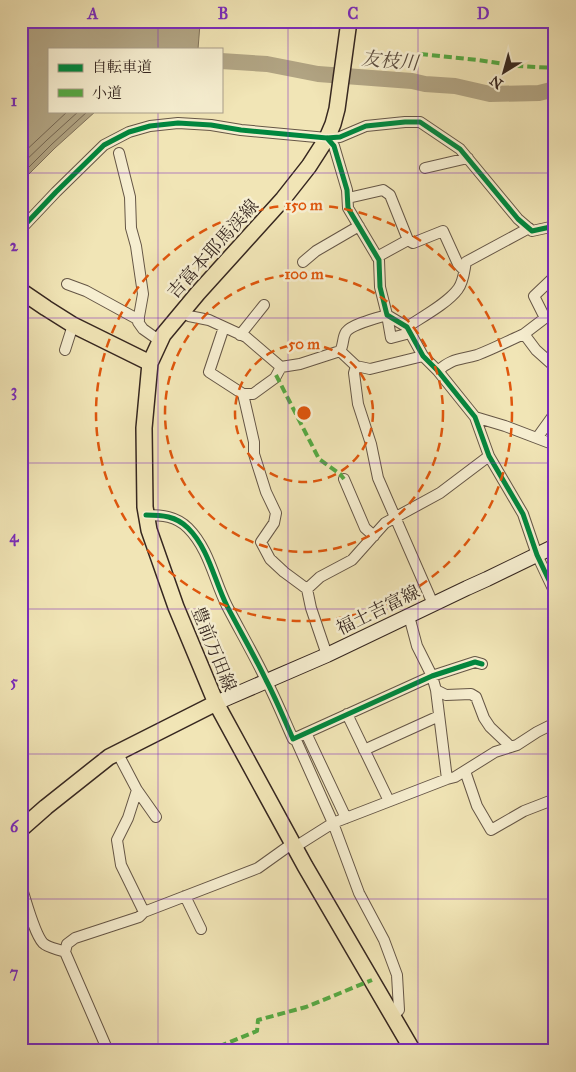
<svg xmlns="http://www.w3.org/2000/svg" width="576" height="1072" viewBox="0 0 576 1072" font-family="'IM FELL Great Primer','Noto Serif JP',serif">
  <rect width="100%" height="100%" fill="#f1e5b6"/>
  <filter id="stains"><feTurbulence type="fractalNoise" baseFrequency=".004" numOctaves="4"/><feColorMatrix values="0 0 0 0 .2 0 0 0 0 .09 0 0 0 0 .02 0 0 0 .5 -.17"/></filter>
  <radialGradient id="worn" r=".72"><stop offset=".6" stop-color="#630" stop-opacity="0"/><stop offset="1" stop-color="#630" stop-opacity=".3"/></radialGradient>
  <path fill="#b1a483" stroke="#80725b" d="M21,21H142L200,24L198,49H49V111H96L55,148L29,174L21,178Z"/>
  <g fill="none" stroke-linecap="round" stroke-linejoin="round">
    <path stroke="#746652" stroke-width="1" d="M21,155L68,111
      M21,165L47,140L79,111
      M21,172L26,170L52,144L88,111"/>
    <path stroke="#b1a483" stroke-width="16" d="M221,61L267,64L318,74L412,81L425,84L455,86L490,94L539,93L555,89"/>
    <defs>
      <path id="street" d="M327,138L334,146L347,190L348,208L379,260L380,287L387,315L407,327L423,356L438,371L475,417L489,456L523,514L537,555L555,593
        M119,153L130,197L131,228L136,246L143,294L138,322L143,329L160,341
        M425,168L468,158
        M348,198L383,190L390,195L408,240
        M21,229L56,192L104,145L129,132L150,126L178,123L211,125L241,130L327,138L340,137L366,126L405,122H420L460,149L518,219L532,231L555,226
        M377,257L408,240L413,243L443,231L458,264L464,270
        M303,262L316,251L359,226
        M67,284L86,291L139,320
        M182,312L189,316L209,320L246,337L281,367L300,364L340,351L356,366L370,369L423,356
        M224,327L209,372L243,394L254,442V454L266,492L276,513L274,523L261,542L270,559L284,572L307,589L311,608L327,655
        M407,327C422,317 448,303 458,289C464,281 464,271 466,262L529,228
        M524,334L545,318L534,296L555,276
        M240,335L264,305
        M65,350L73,325
        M340,351C344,345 342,338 346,332C352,324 377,318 387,315L391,338L410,333
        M356,366L354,373L358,404L371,444L378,478L433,604
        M438,371C452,358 460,360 477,355C493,349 508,341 524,334L536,350L555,367
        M243,394H253L275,378L281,367
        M475,417L505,426L555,445
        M537,438L555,413
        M344,479L365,528L374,536
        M146,515C162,515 176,516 188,528C209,549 214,580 227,606C240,631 254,655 266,680C276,699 284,719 293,739L432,676L475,662L482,664
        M307,589L320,577L352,560L385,523L440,493L489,456
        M409,616L417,646L432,676L436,690L447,779
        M436,690L446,695L471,694L476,697L484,718L490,727L511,747
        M347,714L389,801
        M306,733L346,818
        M295,738L333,823L359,893L384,940L397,975L399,1010L393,1016
        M364,750L439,716
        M117,752L137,790L128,818L117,840L121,865L144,912L258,868L293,843
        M465,771L477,806L491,830L524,811L555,799
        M137,790L156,817
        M295,847L333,823L447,779L455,777L495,752L517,745L537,732L555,723
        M21,886C26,900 34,933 43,943C48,948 58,949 65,952
        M185,896L201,929
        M108,1051L65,952L67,944L75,938L139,917L144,912"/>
      <path id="secondary" d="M216,703L327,655L467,588L487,579L555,546"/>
      <path id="primary" d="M349,21L337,109L333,124L327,138L309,166L283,199L198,293L163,335L150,363L144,428L145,507L149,530L176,607L216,703L305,866L413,1051
        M21,291L46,308L73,325L150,363
        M21,829L46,807L109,757L216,703"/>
    </defs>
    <use href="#street" stroke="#655646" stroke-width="12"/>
    <use href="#secondary" stroke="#362720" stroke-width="16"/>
    <use href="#primary" stroke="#362720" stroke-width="18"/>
    <use href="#street" stroke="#f6eed0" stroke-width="10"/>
    <use href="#secondary" stroke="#f6eed0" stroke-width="14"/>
    <use href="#primary" stroke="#f1e5b6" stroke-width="15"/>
    <path stroke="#55aa43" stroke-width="4" stroke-dasharray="8 4" stroke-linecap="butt" d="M420,54L478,60L517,66L555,68
      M276,375L319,459L340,474L344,479
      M208,1051L257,1031L258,1020L306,1007L372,980"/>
    <defs>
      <path id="cycleway" d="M327,138L334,146L347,190L348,208L379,260L380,287L387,315L407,327L423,356L438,371L475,417L489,456L523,514L537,555L555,593
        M21,229L56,192L104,145L129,132L150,126L178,123L211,125L241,130L327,138L340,137L366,126L405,122H420L460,149L518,219L532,231L555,226
        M146,515C162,515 176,516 188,528C209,549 214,580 227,606C240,631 254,655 266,680C276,699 284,719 293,739L432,676L475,662L482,664"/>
    </defs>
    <use href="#cycleway" stroke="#f6eed0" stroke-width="8"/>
    <use href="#cycleway" stroke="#00873e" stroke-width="5"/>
  </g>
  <path fill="none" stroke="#7b2cbf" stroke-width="1" stroke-opacity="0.55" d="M158,21V49M288,21V1051M418,21V1051M158,111V1051M21,173H555M21,318H555M21,463H555M21,609H555M21,754H555M21,899H555"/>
  <g fill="none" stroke="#df560d" stroke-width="2.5" stroke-dasharray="9 6">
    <circle cx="304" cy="413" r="69"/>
    <circle cx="304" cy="413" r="139"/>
    <circle cx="304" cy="413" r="208"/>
  </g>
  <g text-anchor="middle" stroke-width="5" stroke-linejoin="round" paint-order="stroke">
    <g font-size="18" fill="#362720" stroke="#f6eed0">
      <text transform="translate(213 249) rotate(-48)" y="6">吉富本耶馬渓線</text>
      <text transform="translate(378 610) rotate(-26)" y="6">福土吉富線</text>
      <text transform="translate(214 649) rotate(68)" y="6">豊前万田線</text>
    </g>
    <g font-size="19" font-style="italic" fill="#5b4c3e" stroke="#f6eed0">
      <text transform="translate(390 60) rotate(5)" y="7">友枝川</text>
    </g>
  </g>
  <circle cx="304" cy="413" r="8" fill="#df560d" stroke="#f6eed0" stroke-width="2.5"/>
  <g font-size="15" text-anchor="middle" font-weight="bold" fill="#df560d" stroke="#f6eed0" stroke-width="5" stroke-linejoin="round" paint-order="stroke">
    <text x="304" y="210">150 m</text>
    <text x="304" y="279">100 m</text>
    <text x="304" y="349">50 m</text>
  </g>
  <rect width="576" height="1072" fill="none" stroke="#f1e5b6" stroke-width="55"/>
  <rect x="48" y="48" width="175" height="65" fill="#f6eed0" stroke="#a99e8a"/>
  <rect x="58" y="64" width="25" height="8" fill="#00873e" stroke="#a99e8a"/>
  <text x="92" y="72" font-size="15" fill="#362720">自転車道</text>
  <rect x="58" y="89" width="25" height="8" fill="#55aa43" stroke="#a99e8a"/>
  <text x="92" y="98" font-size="15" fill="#362720">小道</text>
  <g transform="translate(504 72) rotate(217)" stroke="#f6eed0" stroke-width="4" paint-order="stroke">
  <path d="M0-4L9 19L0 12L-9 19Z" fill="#362720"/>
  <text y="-8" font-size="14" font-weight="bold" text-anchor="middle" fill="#362720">N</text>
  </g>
  <rect x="28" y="28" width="520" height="1016" fill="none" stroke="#7b2cbf" stroke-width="2"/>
  <g font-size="16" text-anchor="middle" font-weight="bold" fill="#7b2cbf">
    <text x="93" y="19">A</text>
    <text x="223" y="19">B</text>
    <text x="353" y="19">C</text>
    <text x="483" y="19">D</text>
    <text x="14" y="106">1</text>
    <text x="14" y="251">2</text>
    <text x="14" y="396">3</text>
    <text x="14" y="542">4</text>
    <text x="14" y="687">5</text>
    <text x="14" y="832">6</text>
    <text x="14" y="978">7</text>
  </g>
  <rect width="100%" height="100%" filter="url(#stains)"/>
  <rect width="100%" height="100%" fill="url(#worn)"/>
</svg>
